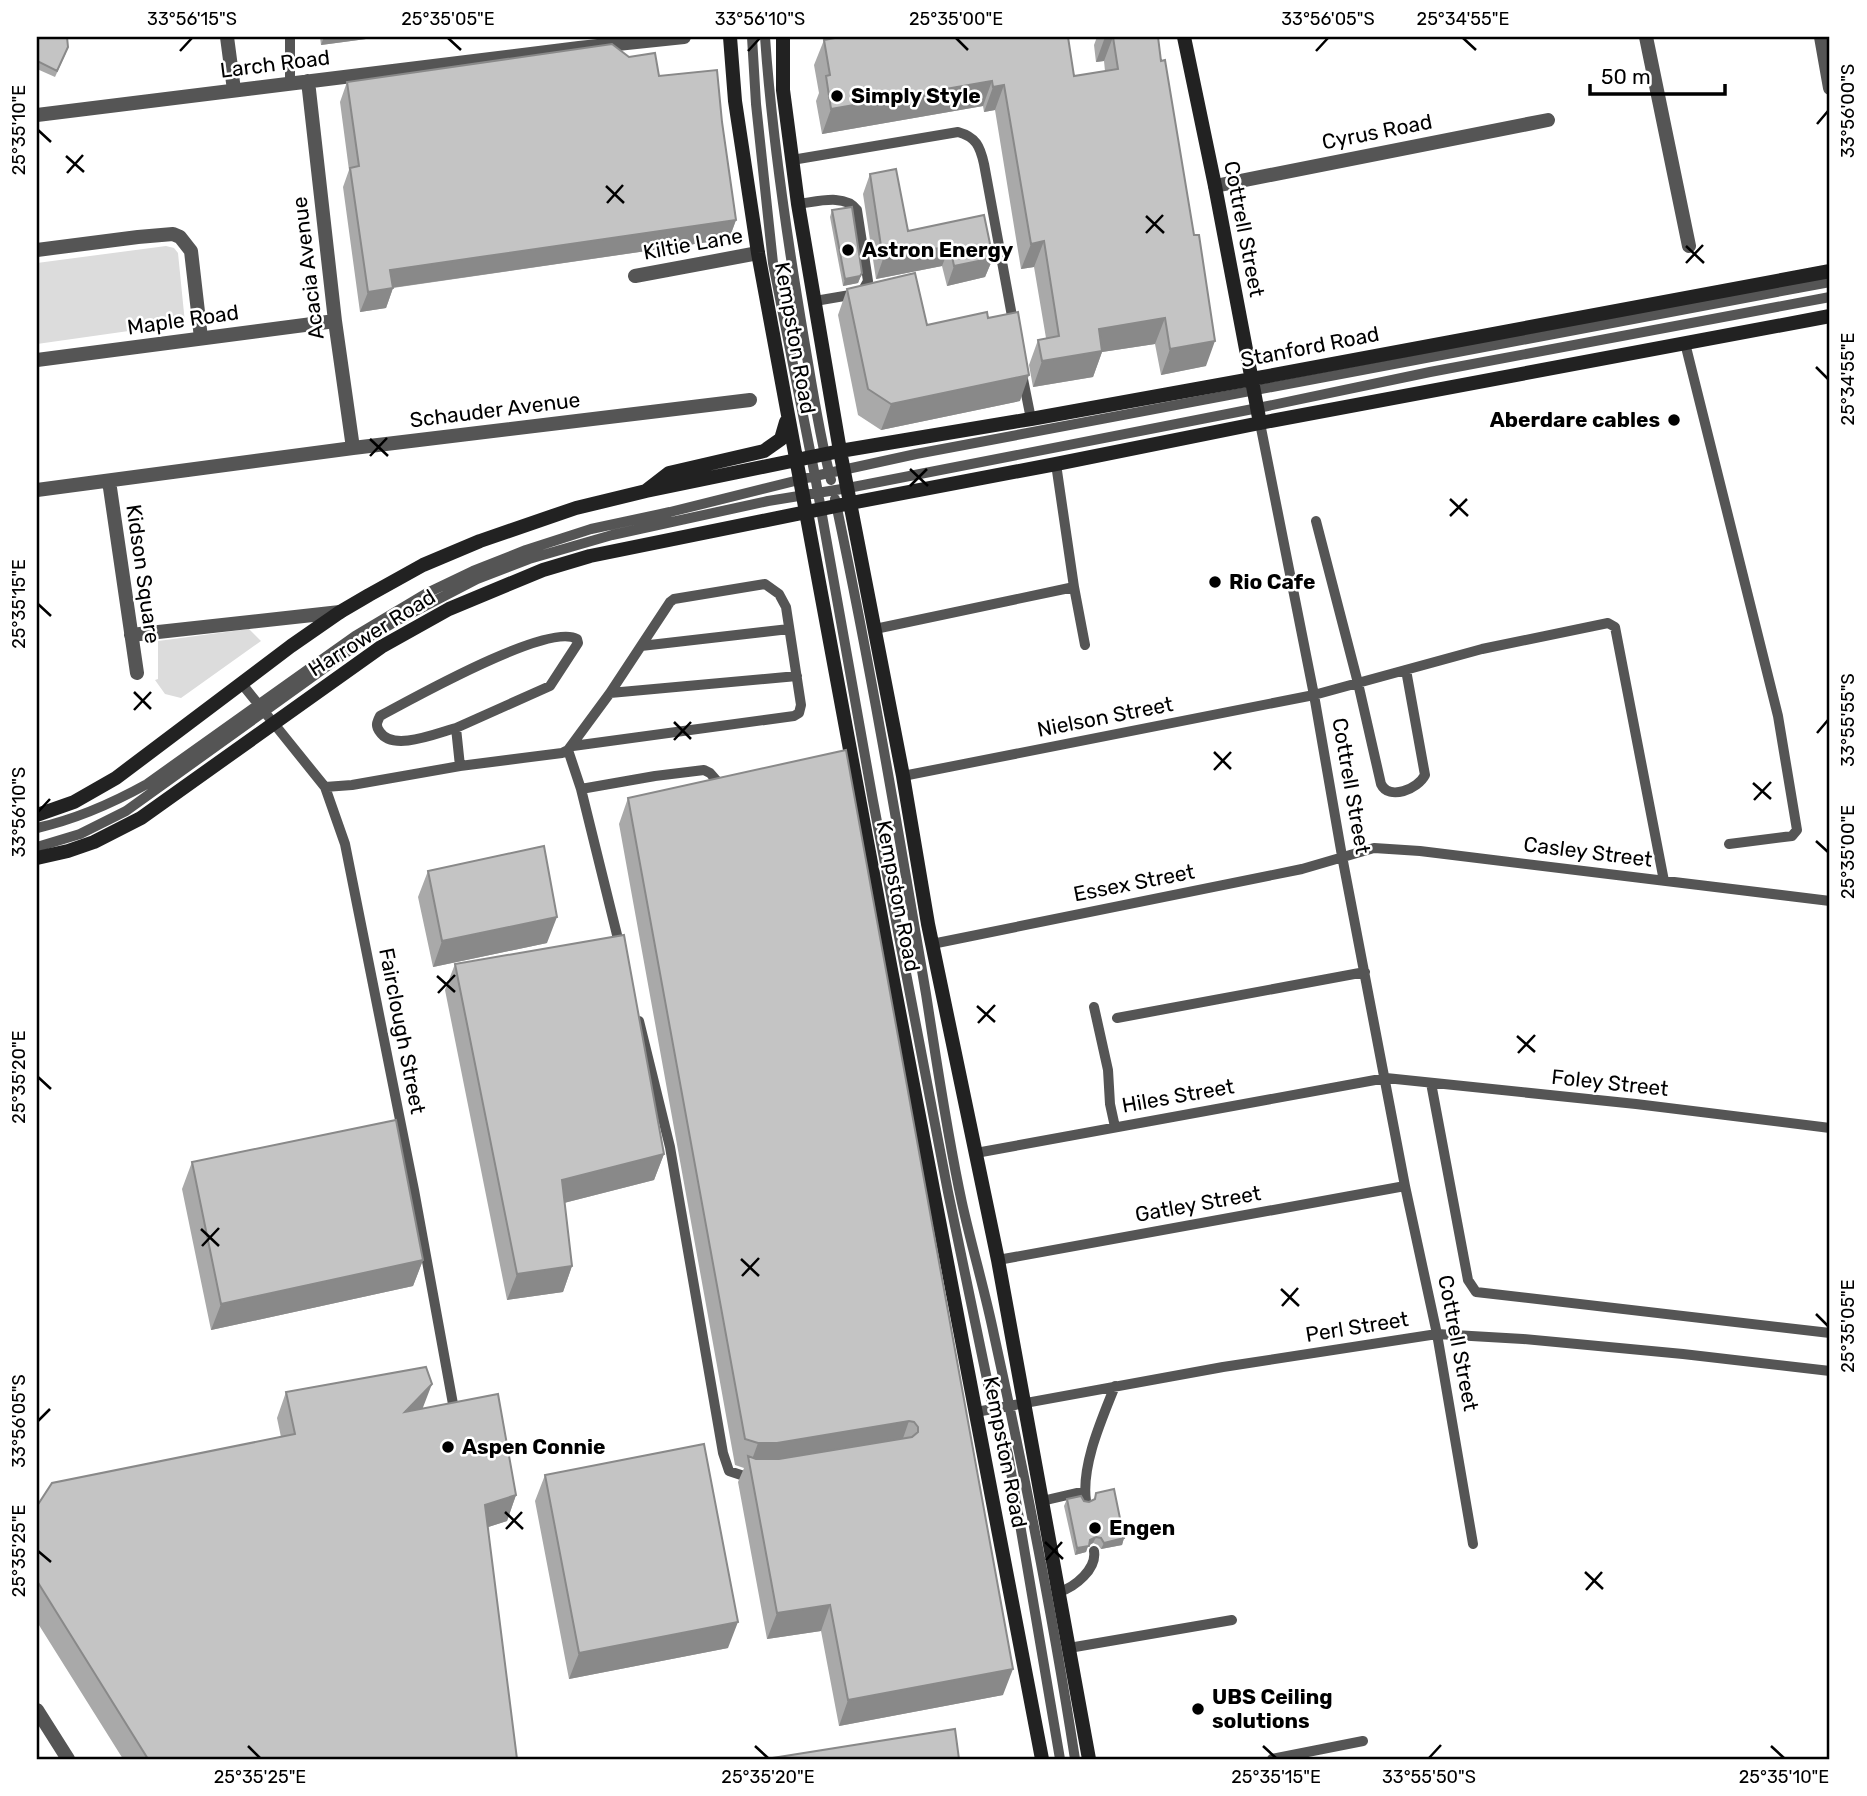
<svg xmlns="http://www.w3.org/2000/svg" width="1867" height="1796" viewBox="0 0 1867 1796" font-family="Rubik,sans-serif">
  <rect width="100%" height="100%" fill="#fff"/>
  <path fill="#dcdcdc" d="M166,246L174,248L178,253L185,323L37,344V263Z
    M249,629L261,641L181,698L165,694L155,680L158,679V641Z"/>
  <g fill="none" stroke-linecap="round" stroke-linejoin="round">
    <path stroke="#555" stroke-width="10" d="M752,37L756,104L773,263L815,476L873,801L948,1192L993,1408L1008,1454L1060,1759
      M765,37C772,138 787,238 804,339C812,386 819,434 831,480
      M290,83V37
      M792,160L958,132C976,137 980,146 984,164L1014,327
      M798,204C816,202 845,193 857,210L868,281L863,290L856,294L815,301
      M1685,343L1778,716L1797,830L1792,836L1729,844
      M1022,374L1031,419
      M1260,423L1314,695L1342,856L1405,1186L1437,1334L1473,1544
      M1056,464L1074,587L1085,645
      M835,499C870,663 898,829 926,994C937,1064 947,1134 962,1203C972,1248 985,1291 994,1335C1025,1476 1053,1617 1075,1759
      M1316,521L1358,683L1381,784C1389,801 1418,789 1425,775L1406,670
      M875,629L1074,587
      M641,646L789,629
      M242,684L325,787L345,844L414,1190L455,1415
      M610,693L797,676
      M456,728C437,733 393,752 380,732C375,726 377,722 380,716C412,699 548,622 577,639L578,643L550,686L456,728L460,766
      M568,750L581,789L621,951
      M903,776L1314,695L1482,649L1608,623L1615,627L1664,881
      M325,787L352,785L460,766L562,753L568,750L610,693L670,602L674,599L765,584L779,594L786,607L801,705L799,713L794,716L573,746
      M581,789L655,776L704,770L710,773L717,781
      M37,828C77,819 111,804 147,784L355,636L427,593L473,571L526,550L591,529L670,512L815,476L916,454L1830,282
      M37,847L80,834L126,811L361,642L398,620L477,579L529,559L612,535L768,501L848,488L1258,408L1430,372L1830,297
      M932,944L1302,869L1374,848L1420,851L1830,901
      M1094,1007L1108,1070L1110,1104L1115,1127
      M1117,1018L1365,972
      M639,1021L670,1147L723,1453L729,1471L747,1477H752
      M1431,1083L1468,1280L1476,1292L1830,1333
      M976,1153L1386,1078L1636,1104L1830,1128
      M998,1260L1405,1186
      M976,1412L1223,1367L1437,1334L1523,1339L1683,1354L1830,1371
      M1042,1501L1085,1491
      M1086,1501C1081,1465 1102,1419 1115,1386
      M1059,1592C1075,1587 1097,1569 1094,1551
      M1069,1648L1232,1620
      M1272,1759L1363,1741"/>
    <path stroke="#555" stroke-width="14" d="M227,37L234,90
      M1646,37L1689,246
      M1821,37L1830,88
      M308,81L335,321L353,448
      M37,115L579,48L684,37
      M1215,186L1548,120
      M37,250L138,237L173,234L180,237L191,251L201,338
      M635,276L758,253
      M37,360L335,321
      M109,481L137,673
      M37,490L353,448L750,400
      M131,635L340,612
      M37,1710L68,1759"/>
    <path stroke="#222" stroke-width="14" d="M730,37L735,101L758,253L884,933L1042,1759
      M783,37V90L798,204L840,451L903,776L928,924L998,1260L1089,1759
      M1184,37L1215,186L1260,423
      M647,490L669,473L764,451L781,439L786,422
      M37,815L74,802L116,778L291,646L340,612L369,595L423,565L480,541L576,508L646,491L840,451L1031,419L1252,379L1830,271
      M37,858L68,851L94,842L141,818L381,647L449,609L543,570L590,556L851,503L1056,464L1260,423L1830,316"/>
  </g>
  <path fill="#a9a9a9" d="M37,37L66,53L55,77L37,69Z
    M320,37H381L321,45Z
    M1097,37H1158L1206,366L1161,375L1155,344L1102,352L1093,377L1033,387L1029,365L1038,340L1046,338L1034,267L1021,269L995,110L984,112L983,106L822,134L816,101L819,93L814,65L824,40L1074,76L1105,71L1104,61L1096,62L1094,45Z
    M629,57L659,76L722,122L736,220L729,239L393,288L386,308L360,312L343,187L349,170L340,102L347,82Z
    M870,174L908,231L993,258L985,277L947,286L942,266L876,279L863,194Z
    M832,210L862,273L858,283L843,286L830,217Z
    M847,289L927,325L988,318L1020,401L881,430L858,415L838,315Z
    M846,750L1003,1695L839,1726L821,1631L767,1639L738,1482L744,1468L735,1465L619,824L628,798Z
    M428,871L547,943L433,967L418,897Z
    M455,964L664,1154L654,1180L564,1203L572,1266L563,1292L507,1300L445,990Z
    M192,1162L423,1260L413,1286L211,1330L182,1189Z
    M286,1392L423,1409L516,1495L507,1521L488,1527L517,1759H123L37,1622V1506L281,1437L277,1418Z
    M545,1475L728,1648L569,1679L535,1501Z
    M1096,1493L1124,1538L1122,1545L1101,1549L1098,1545L1093,1543L1088,1546L1086,1552L1075,1555L1064,1506L1067,1499L1089,1502L1094,1499Z"/>
  <path fill="#898989" d="M324,37H381L321,45Z
    M1105,37H1113L1104,61L1096,62Z
    M992,81L983,106L822,134L831,109Z
    M1004,85L995,110L984,112L993,87Z
    M736,220L729,239L383,289L390,270Z
    M1044,241L1034,267L1021,269L1031,244Z
    M950,246L942,266L876,279L883,259Z
    M993,258L985,277L947,286L954,266Z
    M862,273L858,283L843,286L845,279Z
    M393,288L386,308L360,312L368,292Z
    M1165,318L1155,344L1102,352L1093,377L1033,387L1042,361L1099,329Z
    M1215,341L1206,366L1161,375L1170,349Z
    M1029,375L1020,401L881,430L891,404Z
    M557,917L547,943L433,967L442,941Z
    M664,1154L654,1180L552,1206L562,1180Z
    M423,1260L413,1286L211,1330L221,1304Z
    M572,1266L563,1292L507,1300L517,1274Z
    M432,1384L422,1410L405,1412Z
    M909,1421L900,1447L750,1465L758,1443Z
    M516,1495L507,1521L476,1531L485,1505Z
    M1096,1537L1093,1543L1088,1546L1086,1552L1075,1555L1077,1548Z
    M1124,1538L1122,1545L1101,1549L1104,1543Z
    M830,1605L821,1631L767,1639L777,1613Z
    M738,1622L728,1648L569,1679L579,1653Z
    M1013,1669L1003,1695L839,1726L848,1700Z"/>
  <path fill="#c4c4c4" stroke="#898989" stroke-width="2" d="M37,37H67L68,47L57,71L37,61Z
    M840,37H1068L1074,76L1118,69L1113,37H1158L1161,61L1165,60L1194,235H1199L1215,341L1170,349L1165,318L1099,329L1102,351L1042,361L1038,340L1059,336L1044,241L1031,244L1004,85L993,87L992,81L831,109L826,76L830,75L824,40Z
    M612,44L629,57L655,53L659,76L717,70L722,122L736,220L390,270L393,288L368,292L350,168L359,166L347,82Z
    M896,169L908,231L984,215L993,258L954,266L950,246L883,259L870,174Z
    M852,207L862,273L860,276L845,279L832,210Z
    M915,273L927,325L987,312L988,318L1018,312L1029,375L891,404L868,389L847,289Z
    M846,750L1013,1669L848,1700L830,1605L777,1613L748,1456L756,1459H779L912,1437L918,1432V1427L914,1422L909,1421L777,1443H758L745,1439L628,798Z
    M544,846L557,917L442,941L428,871Z
    M624,935L664,1154L562,1180L572,1266L517,1274L455,964Z
    M396,1120L423,1260L221,1304L192,1162Z
    M426,1367L432,1384L405,1412L498,1394L516,1495L485,1505L517,1759H148L37,1581V1506L52,1483L295,1434L286,1392Z
    M704,1444L738,1622L579,1653L545,1475Z
    M1114,1489L1124,1538L1104,1543L1101,1538L1096,1537L1090,1540L1089,1546L1077,1548L1067,1499L1081,1496L1084,1501L1089,1502L1095,1499L1096,1493Z
    M955,1729L959,1759H766Z"/>
  <path fill="none" stroke="#000" stroke-width="2.5" d="M448,38L461,50M956,38L968,50M1463,38L1476,50M180,51L192,38M748,51L760,38M1316,51L1328,38M1817,124L1828,111M38,130L51,142M66,156L84,172M67,173L83,155M606,186L624,203M607,203L623,185M1146,216L1164,233M1146,233L1163,215M1686,246L1704,263M1686,263L1703,245M1816,367L1828,379M370,439L388,456M370,456L387,438M910,469L928,486M910,486L927,469M1450,499L1468,516M1450,516L1467,499M38,604L51,616M134,692L151,709M134,710L151,692M674,722L691,739M1817,733L1828,720M674,740L691,722M1214,752L1231,769M1214,770L1231,752M1753,783L1771,799M1754,800L1771,782M38,812L50,799M1816,841L1828,852M437,976L455,992M438,993L455,975M977,1006L995,1022M978,1023L995,1005M1517,1036L1535,1052M1518,1053L1535,1035M38,1077L51,1089M201,1229L219,1246M202,1246L219,1228M741,1259L759,1276M742,1276L759,1258M1281,1289L1299,1306M1282,1306L1298,1288M1816,1314L1828,1326M38,1421L50,1409M505,1512L523,1529M506,1529L522,1512M1045,1542L1063,1559M38,1551L51,1562M1046,1560L1062,1542M1585,1572L1603,1589M1586,1590L1602,1572M248,1746L260,1758M755,1746L768,1758M1263,1746L1276,1758M1771,1746L1784,1758M1429,1758L1441,1745"/>
  <g fill="#000" stroke="#fff" stroke-width="2.5">
    <circle cx="837" cy="96" r="7"/>
    <circle cx="848" cy="250" r="7"/>
    <circle cx="1674" cy="420" r="7"/>
    <circle cx="1215" cy="582" r="7"/>
    <circle cx="448" cy="1447" r="7"/>
    <circle cx="1095" cy="1528" r="7"/>
    <circle cx="1198" cy="1709" r="7"/>
  </g>
  <g text-anchor="middle" stroke-width="5" stroke-linejoin="round" paint-order="stroke">
    <g font-size="21" fill="#000" stroke="#fff">
      <text transform="translate(275 64) rotate(-7)" y="7">Larch Road</text>
      <text transform="translate(1377 132) rotate(-11)" y="7">Cyrus Road</text>
      <text transform="translate(1244 229) rotate(79)" y="7">Cottrell Street</text>
      <text transform="translate(693 244) rotate(-10)" y="7">Kiltie Lane</text>
      <text transform="translate(308 268) rotate(-97)" y="7">Acacia Avenue</text>
      <text transform="translate(183 320) rotate(-8)" y="7">Maple Road</text>
      <text transform="translate(795 338) rotate(80)" y="7">Kempston Road</text>
      <text transform="translate(1310 347) rotate(-11)" y="7">Stanford Road</text>
      <text transform="translate(495 410) rotate(-7)" y="7">Schauder Avenue</text>
      <text transform="translate(143 574) rotate(82)" y="7">Kidson Square</text>
      <text transform="translate(372 633) rotate(-32)" y="7">Harrower Road</text>
      <text transform="translate(1105 717) rotate(-11)" y="7">Nielson Street</text>
      <text transform="translate(1351 786) rotate(80)" y="7">Cottrell Street</text>
      <text transform="translate(1588 852) rotate(7)" y="7">Casley Street</text>
      <text transform="translate(1134 883) rotate(-11)" y="7">Essex Street</text>
      <text transform="translate(898 896) rotate(79)" y="7">Kempston Road</text>
      <text transform="translate(402 1031) rotate(79)" y="7">Fairclough Street</text>
      <text transform="translate(1610 1083) rotate(6)" y="7">Foley Street</text>
      <text transform="translate(1178 1096) rotate(-10)" y="7">Hiles Street</text>
      <text transform="translate(1198 1204) rotate(-10)" y="7">Gatley Street</text>
      <text transform="translate(1357 1327) rotate(-9)" y="7">Perl Street</text>
      <text transform="translate(1458 1343) rotate(79)" y="7">Cottrell Street</text>
      <text transform="translate(1005 1452) rotate(79)" y="7">Kempston Road</text>
    </g>
    <g font-size="21" font-weight="bold" fill="#000" stroke="#fff" text-anchor="start">
      <text x="851" y="103">Simply Style</text>
      <text x="862" y="257">Astron Energy</text>
      <text x="1660" y="427" text-anchor="end">Aberdare cables</text>
      <text x="1229" y="589">Rio Cafe</text>
      <text x="462" y="1454">Aspen Connie</text>
      <text x="1109" y="1535">Engen</text>
      <text x="1212" y="1704">UBS Ceiling<tspan x="1212" dy="24">solutions</tspan></text>
    </g>
  </g>
  <rect width="1867" height="1796" fill="none" stroke="#ffffff" stroke-width="77"/>
  <path d="M1590 84v10h135v-10" fill="none" stroke="#000000" stroke-width="3.5"/>
  <text x="1601" y="84" font-size="21" fill="#000000" stroke="#ffffff" stroke-width="5" paint-order="stroke">50 m</text>
  <rect x="38" y="38" width="1790" height="1720" fill="none" stroke="#000" stroke-width="2.5"/>
  <g font-size="18" text-anchor="middle" fill="#000">
    <text x="192" y="25">33°56'15"S</text>
    <text x="448" y="25">25°35'05"E</text>
    <text x="760" y="25">33°56'10"S</text>
    <text x="956" y="25">25°35'00"E</text>
    <text x="1328" y="25">33°56'05"S</text>
    <text x="1463" y="25">25°34'55"E</text>
    <text transform="translate(1848 111) rotate(-90)" y="6">33°56'00"S</text>
    <text transform="translate(19 130) rotate(-90)" y="6">25°35'10"E</text>
    <text transform="translate(1848 379) rotate(-90)" y="6">25°34'55"E</text>
    <text transform="translate(19 604) rotate(-90)" y="6">25°35'15"E</text>
    <text transform="translate(1848 720) rotate(-90)" y="6">33°55'55"S</text>
    <text transform="translate(19 812) rotate(-90)" y="6">33°56'10"S</text>
    <text transform="translate(1848 852) rotate(-90)" y="6">25°35'00"E</text>
    <text transform="translate(19 1077) rotate(-90)" y="6">25°35'20"E</text>
    <text transform="translate(1848 1326) rotate(-90)" y="6">25°35'05"E</text>
    <text transform="translate(19 1421) rotate(-90)" y="6">33°56'05"S</text>
    <text transform="translate(19 1551) rotate(-90)" y="6">25°35'25"E</text>
    <text x="260" y="1783">25°35'25"E</text>
    <text x="768" y="1783">25°35'20"E</text>
    <text x="1276" y="1783">25°35'15"E</text>
    <text x="1429" y="1783">33°55'50"S</text>
    <text x="1784" y="1783">25°35'10"E</text>
  </g>
</svg>
